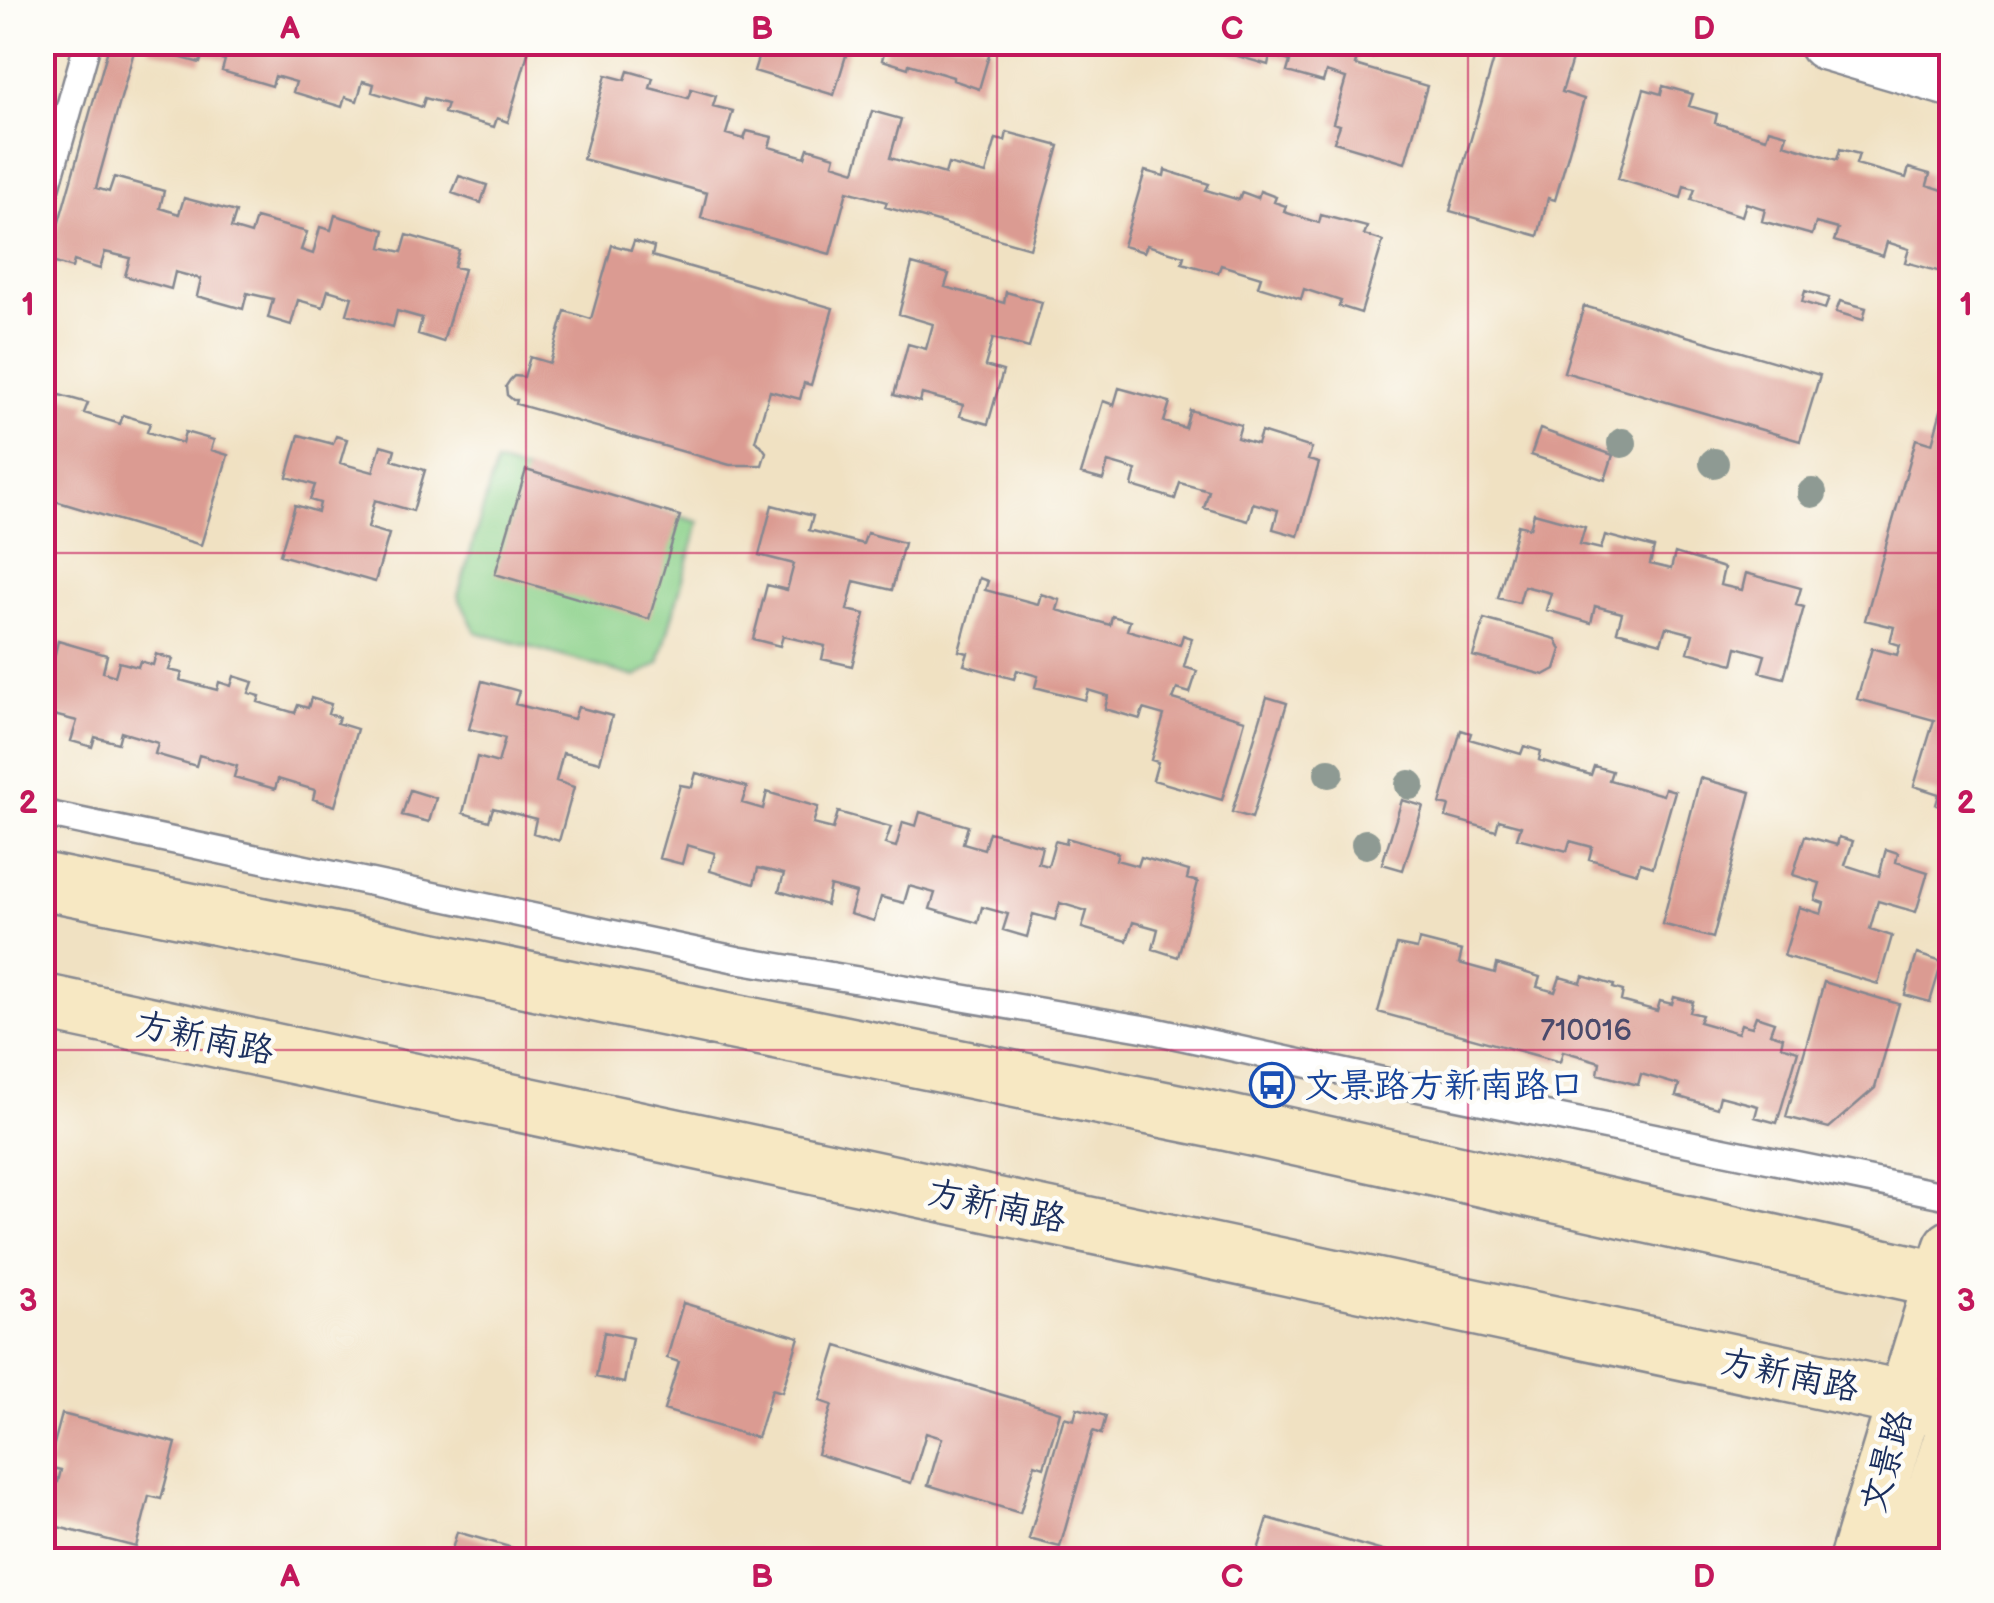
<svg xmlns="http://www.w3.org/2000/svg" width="1994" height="1603" viewBox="0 0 1994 1603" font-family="'Balsamiq Sans','LXGW WenKai TC',sans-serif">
  <rect width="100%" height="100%" fill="#fdfcf7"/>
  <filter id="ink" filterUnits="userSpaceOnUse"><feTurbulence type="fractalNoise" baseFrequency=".01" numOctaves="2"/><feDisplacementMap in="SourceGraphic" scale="20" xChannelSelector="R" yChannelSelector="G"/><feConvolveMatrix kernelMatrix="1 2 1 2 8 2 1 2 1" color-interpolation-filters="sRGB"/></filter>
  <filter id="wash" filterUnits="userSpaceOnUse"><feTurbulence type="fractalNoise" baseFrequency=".0048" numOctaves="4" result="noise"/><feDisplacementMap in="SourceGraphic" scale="40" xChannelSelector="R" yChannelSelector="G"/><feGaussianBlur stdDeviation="2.25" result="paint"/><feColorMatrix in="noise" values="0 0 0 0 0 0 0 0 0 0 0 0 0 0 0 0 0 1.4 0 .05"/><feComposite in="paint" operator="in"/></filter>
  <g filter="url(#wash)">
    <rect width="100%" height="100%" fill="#f0e1c2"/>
    <path fill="#8cd18b" stroke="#548074" stroke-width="2.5" d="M496,463L699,522L659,663L636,677L476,632L458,596Z"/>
    <g id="blocks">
      <path fill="#db9b92" d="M110,42L136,44L96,188L109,192L114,177L164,191L160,208L179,214L184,198L236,212L231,228L251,234L256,218L307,232L301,250L313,254L320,227L331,230L335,215L385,230L381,247L402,252L407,235L459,250L454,267L464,269L443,342L418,334L422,318L397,311L393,327L347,314L352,297L328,290L323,307L298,300L291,325L268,318L273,299L247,293L243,309L197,296L201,279L175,272L171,289L125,276L130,258L105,252L100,269L74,261L72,268L48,261Z
        M151,42H493L518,50L520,42H531L508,122L497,118L494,127L444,113L447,104L425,98L422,107L372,92L374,84L363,81L357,101L345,97L342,107L293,92L296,82L275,76L272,86L222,71L225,60L203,54L200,63L149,49Z
        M763,42H850L834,95L754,71Z
        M887,42H975L991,48L979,89L953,80V77L909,64L908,68L882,60Z
        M1220,42H1377L1372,58L1358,54L1355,65L1427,86L1405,163L1334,142L1340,125L1333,123L1346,78L1326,72L1323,82L1287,72L1290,61L1270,55L1268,65L1217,50Z
        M1499,42H1526L1573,56L1562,92L1584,99L1555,200L1548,198L1538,236L1450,211Z
        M628,71L653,78L650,88L688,98L691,89L716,96L713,106L733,111L726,134L744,139L747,131L772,137L769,147L805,157L808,148L835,156L833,164L855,171L872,111L901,119L890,158L945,174L948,164L986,174L996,139L1005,141L1007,132L1059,146L1030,248L885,207L887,202L847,191L830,254L701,218L707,193L583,159L606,75L625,80Z
        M1663,86L1693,94L1689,106L1717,114L1715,123L1766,138L1769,129L1787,134L1784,144L1837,160L1840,149L1859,154L1856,164L1906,178L1909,168L1930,174L1927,185L1952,193V275L1905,262L1909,249L1887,242L1883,256L1834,241L1838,229L1816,223L1812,235L1762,221L1765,209L1746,203L1742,216L1691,200L1695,189L1684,186L1681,198L1618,179L1644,89L1661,94Z
        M1165,170L1209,184L1206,190L1239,200L1242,192L1258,198L1260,191L1276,197L1274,202L1286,206L1284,212L1319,223L1321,215L1367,227L1364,235L1383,241L1361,313L1339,306L1341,301L1304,289L1301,299L1258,286L1261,277L1221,265L1218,273L1182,263L1184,256L1147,245L1144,252L1123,246L1145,171L1164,176Z
        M459,176L487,185L481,203L452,193Z
        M634,241L654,247L652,256L833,308L811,385L804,383L800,399L770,391L755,441L761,445L766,452L762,465H730L516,404L517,400H513L507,395L506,386L510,380L514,376L524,377L530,357L550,363L565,311L591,319L612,245L631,250Z
        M912,264L949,274L945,287L1004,303L1006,292L1042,302L1029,348L993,338L985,366L1003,371L988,424L960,416L963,405L922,394L920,402L894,395L908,344L926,349L933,324L899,314Z
        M1805,291L1829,298L1825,309L1802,302Z
        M1840,301L1866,308L1863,320L1836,312Z
        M1584,306L1820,375L1800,441L1564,372Z
        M1950,328H1952V366L1941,363Z
        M1119,388L1170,402L1164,422L1185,428L1190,410L1241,425L1237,438L1257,444L1261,432L1312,448L1308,460L1319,463L1298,536L1273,529L1278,510L1253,503L1248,521L1204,508L1209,491L1180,483L1175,499L1132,486L1136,470L1108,462L1103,480L1081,474L1103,401L1114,405Z
        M1946,392L1952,394V649L1945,673L1952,675V725L1941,723L1952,727V810L1936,805L1939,794L1914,786L1934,720L1857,699L1872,648L1897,655L1900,645L1890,642L1894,627L1865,620L1916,439L1932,444Z
        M56,394L88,403L84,413L120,424L123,415L150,423L147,432L182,443L185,432L214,440L211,450L228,455L201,545L42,497V401L53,404Z
        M1540,429L1613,455L1605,480L1531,455Z
        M299,435L333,444L336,436L347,439L340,463L373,472L381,445L395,449L392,460L425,470L413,511L375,500L368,528L389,534L375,582L280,555L295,505L318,512L320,503L310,500L315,485L287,477Z
        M526,470L680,516L649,619L495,574Z
        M772,505L813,516L809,530L863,544L867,533L904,543L892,590L854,581L847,610L865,614L852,666L822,659L825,646L783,636L780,646L753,639L767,585L787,590L794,564L759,555Z
        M1534,513L1585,527L1580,544L1601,549L1605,535L1654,548L1650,564L1671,569L1675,553L1724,568L1720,585L1742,590L1746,573L1801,588L1796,605L1804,607L1784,678L1760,672L1765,655L1737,647L1733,664L1688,652L1693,634L1666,627L1661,643L1617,631L1622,613L1595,606L1591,623L1546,610L1551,593L1524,586L1519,603L1498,598L1518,525L1530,528Z
        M979,578L988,581L985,590L1038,604L1041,594L1060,600L1057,610L1110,625L1112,616L1130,621L1127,630L1180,645L1183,635L1192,638L1184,667L1197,671L1190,693L1177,689L1173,699L1245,720L1222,800L1153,780L1158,762L1151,760L1164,715L1143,709L1140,719L1105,709L1108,696L1088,690L1085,700L1035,687L1038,676L1017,670L1014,679L964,665L968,653L959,651Z
        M1484,619L1556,639L1561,650L1555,669L1544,675L1473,656Z
        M58,641L107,655L103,672L115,676L119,662L138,667L140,661L153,665L156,654L173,659L169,670L182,673L180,680L217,690L219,682L231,686L234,676L253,682L249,693L260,696L258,702L295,713L298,705L308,708L311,698L331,704L328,714L339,717L337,723L357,729L335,806L313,799L315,790L278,779L275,789L234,777L237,766L199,755L196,766L155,754L158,743L121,732L118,743L95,737L92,747L71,741L77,721L50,714L42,736V655L54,658Z
        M482,681L519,691L515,704L574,719L578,707L612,716L600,762L563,753L556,781L574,787L559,841L533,833L536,819L493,808L489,821L463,813L477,757L498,763L505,738L469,729Z
        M1267,697L1287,703L1252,818L1232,812Z
        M1461,730L1471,733L1469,739L1521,754L1524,746L1541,751L1539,760L1591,775L1594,766L1612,771L1609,780L1663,795L1665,788L1675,791L1653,867L1640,863L1637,873L1589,859L1592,847L1570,841L1567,851L1517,838L1521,826L1499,820L1496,831L1446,817L1449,806L1440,804Z
        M696,773L747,787L742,803L763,809L767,792L818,807L813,824L833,829L838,812L891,827L885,844L896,847L903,822L916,826L920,812L968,826L963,843L984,849L989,832L1042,846L1038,863L1048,866L1055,841L1066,844L1067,838L1118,853L1116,860L1138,866L1141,857L1189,871L1187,879L1198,882L1178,957L1153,949L1158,929L1133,922L1127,941L1082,928L1087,911L1060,903L1055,920L1033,914L1027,937L1003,930L1008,914L982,907L978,923L930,909L935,893L909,886L904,903L881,897L874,921L850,914L856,893L830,886L826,905L779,891L784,874L758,868L754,884L710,871L715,853L687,845L682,864L659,858L680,785L692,787Z
        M1700,778L1751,792L1713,938L1662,924Z
        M410,790L436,798L429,822L402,815Z
        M1402,800L1423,806L1403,870L1382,864Z
        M1805,836L1837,845L1839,837L1853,841L1845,865L1879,876L1886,849L1898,853L1896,862L1928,872L1916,912L1878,901L1870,929L1892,936L1878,984L1784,956L1799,907L1821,914L1824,903L1815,900L1820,883L1793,875Z
        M1419,940L1462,951L1459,963L1495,973L1497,964L1540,977L1537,987L1555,992L1560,977L1581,983L1583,976L1614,985L1613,988L1623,991L1621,1001L1657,1011L1660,1001L1672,1004L1674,997L1693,1002L1690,1012L1702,1015L1699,1022L1738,1033L1741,1024L1752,1027L1756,1016L1774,1022L1770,1033L1783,1037L1781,1046L1798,1051L1777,1123L1755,1117L1758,1106L1720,1096L1717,1108L1676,1096L1679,1085L1641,1074L1638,1085L1598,1074L1600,1062L1563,1051L1560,1062L1378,1012L1397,945L1417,949Z
        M1917,954L1942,962L1930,1002L1905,995Z
        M1824,982L1899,1004L1875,1088L1829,1128L1786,1117Z
        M683,1303L799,1337L782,1392L772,1389L757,1438L664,1410L679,1362L667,1358Z
        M604,1332L632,1338L624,1383L596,1377Z
        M837,1346L1060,1412L1044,1467L1035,1464L1020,1513L928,1485L942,1438L926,1433L911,1483L817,1454L832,1405L820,1401Z
        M1077,1408L1106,1416L1101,1434L1093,1431L1060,1547L1029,1539L1064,1417L1074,1420Z
        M62,1414L176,1443L161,1499L149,1496L136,1547L46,1524L42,1534V1478L58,1482L61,1470L48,1467Z
        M1268,1518L1410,1559V1560H1255Z
        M457,1532L551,1559V1560H449Z"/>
    </g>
  </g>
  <g filter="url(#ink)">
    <use href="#blocks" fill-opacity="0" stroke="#868890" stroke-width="2.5"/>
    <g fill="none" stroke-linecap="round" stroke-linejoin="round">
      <defs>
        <path id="service" d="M42,204L88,42
          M42,813L739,960L1146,1029L1426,1090L1952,1197"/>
        <path id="tertiary" d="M1826,42L1952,79"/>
        <path id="secondary" d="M42,881L1225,1122L1952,1282
          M42,1002L1905,1399L1952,1412
          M1857,1560L1952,1248
          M1914,1560L1952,1438"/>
      </defs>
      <use href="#service" stroke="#868890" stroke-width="30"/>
      <use href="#tertiary" stroke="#868890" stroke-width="60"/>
      <use href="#secondary" stroke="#868890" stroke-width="60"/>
      <use href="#service" stroke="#fff" stroke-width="25"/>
      <use href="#tertiary" stroke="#fff" stroke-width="55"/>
      <use href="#secondary" stroke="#f7e8c3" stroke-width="55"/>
    </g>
    <g fill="#8e9a93">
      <circle cx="1622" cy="443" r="15"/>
      <circle cx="1714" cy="463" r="15"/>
      <circle cx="1812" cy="493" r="15"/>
      <circle cx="1329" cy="773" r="15"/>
      <circle cx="1410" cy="785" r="15"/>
      <circle cx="1366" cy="844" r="15"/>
    </g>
  </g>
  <path fill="none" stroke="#c2185b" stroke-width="2.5" stroke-opacity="0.55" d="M526,42V1560M997,42V1560M1468,42V1560M42,553H1952M42,1050H1952"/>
  <defs>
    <symbol id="bus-ring" viewBox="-11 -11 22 22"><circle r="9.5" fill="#fdfcf7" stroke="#1a4fb4" stroke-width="1.5"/><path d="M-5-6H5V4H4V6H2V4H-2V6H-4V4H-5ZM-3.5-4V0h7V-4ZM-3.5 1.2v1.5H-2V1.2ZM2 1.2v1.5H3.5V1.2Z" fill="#1a4fb4"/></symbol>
  </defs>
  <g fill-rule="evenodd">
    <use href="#bus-ring" x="1247" y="1060" width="50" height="50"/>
  </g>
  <g text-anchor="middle" stroke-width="9" stroke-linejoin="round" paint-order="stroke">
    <g font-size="30" fill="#4b4a6b">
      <text x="1586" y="1040">710016</text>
    </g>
    <g font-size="35" fill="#1b2f5e" stroke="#fdfcf7">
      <text transform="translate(205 1037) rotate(12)" y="12">方新南路</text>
      <text transform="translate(997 1205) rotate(12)" y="12">方新南路</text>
      <text transform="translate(1790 1374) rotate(12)" y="12">方新南路</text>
      <text transform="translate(1886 1461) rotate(-74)" y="12">文景路</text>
    </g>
    <g font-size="35" fill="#164399" stroke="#fdfcf7" text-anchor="start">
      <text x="1304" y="1097">文景路方新南路口</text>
    </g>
  </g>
  <rect width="1994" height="1603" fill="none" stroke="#fdfcf7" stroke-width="110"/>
  <rect x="55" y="55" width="1884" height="1493" fill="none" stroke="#c2185b" stroke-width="4"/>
  <g font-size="32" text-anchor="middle" font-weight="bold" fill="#c2185b">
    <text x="290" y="39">A</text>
    <text x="762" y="39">B</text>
    <text x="1232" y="39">C</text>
    <text x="1704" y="39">D</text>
    <text x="28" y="315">1</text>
    <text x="1966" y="315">1</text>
    <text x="28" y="813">2</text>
    <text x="1966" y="813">2</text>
    <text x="28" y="1311">3</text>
    <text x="1966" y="1311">3</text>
    <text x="290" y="1587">A</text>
    <text x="762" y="1587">B</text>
    <text x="1232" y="1587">C</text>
    <text x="1704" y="1587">D</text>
  </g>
</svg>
